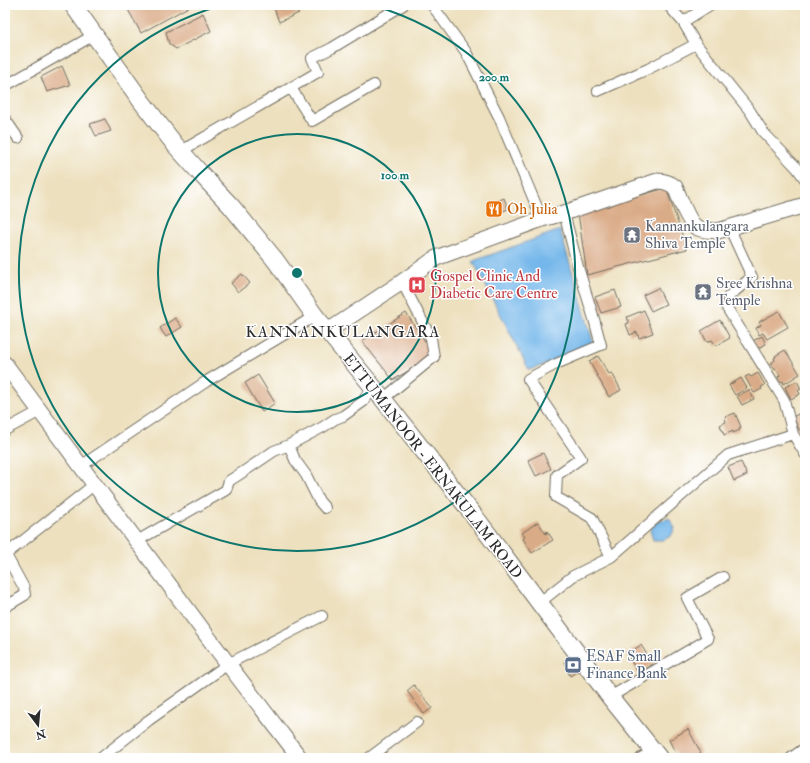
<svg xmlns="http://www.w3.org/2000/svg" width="810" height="763" viewBox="0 0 810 763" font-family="'IM FELL Double Pica',serif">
  <rect width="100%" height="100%" fill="#fff"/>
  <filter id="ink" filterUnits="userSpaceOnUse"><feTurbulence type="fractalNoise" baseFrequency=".025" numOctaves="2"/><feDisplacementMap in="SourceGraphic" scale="8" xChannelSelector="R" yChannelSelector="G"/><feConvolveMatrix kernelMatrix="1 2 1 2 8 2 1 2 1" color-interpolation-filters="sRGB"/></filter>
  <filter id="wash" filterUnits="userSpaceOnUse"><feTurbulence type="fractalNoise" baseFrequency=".012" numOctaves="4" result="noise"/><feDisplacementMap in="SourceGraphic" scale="16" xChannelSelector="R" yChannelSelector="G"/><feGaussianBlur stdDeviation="0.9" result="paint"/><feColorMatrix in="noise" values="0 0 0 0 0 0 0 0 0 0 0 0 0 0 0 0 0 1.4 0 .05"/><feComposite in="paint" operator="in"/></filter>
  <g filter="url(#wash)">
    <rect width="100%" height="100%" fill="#ede0be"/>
    <path fill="#74b7ea" stroke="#50718a" d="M560,230L595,348L529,370L473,261Z
      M669,518L675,528L671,536L663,540H653L650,530L656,522Z"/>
    <g id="blocks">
      <path fill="#daab87" d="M128,5H192L141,33L126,6Z
        M273,5H294L299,13L279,22Z
        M203,13L211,31L176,49L169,44L166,32Z
        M62,66L70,85L47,92L41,77Z
        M105,119L111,131L96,136L90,124Z
        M666,188L687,249L587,275L578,213Z
        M504,198L508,209L495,214L491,204Z
        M242,274L250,283L238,292L231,283Z
        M658,288L666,304L651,311L643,295Z
        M615,290L621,307L601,313L595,297Z
        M644,310L653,333L639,338L637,332L630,335L626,324L629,323L627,317Z
        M779,311L788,327L767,339L763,333L759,335L756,328L761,325L759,322Z
        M406,313L431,350V357L393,380L362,341Z
        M175,318L182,327L166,337L160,328Z
        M720,320L730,338L716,346L712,340L707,342L701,331Z
        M762,336L766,344L755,350L751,342Z
        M785,350L800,374L784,384L783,381L781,382L778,377L780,375L776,369L775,370L771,363L775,360L774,358L776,357L775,356Z
        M598,356L609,374L612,373L621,390L609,397L589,361Z
        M758,373L765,385L761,387L762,389L754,393L745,377L749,375L751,377Z
        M258,375L275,403L262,412L245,383Z
        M741,378L747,388L735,395L729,385Z
        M797,381L801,389L798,390L800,394L791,399L785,387Z
        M749,390L754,399L742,405L737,396Z
        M805,410V428L800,431L793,417Z
        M735,413L741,427L739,428L740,430L733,433V431L724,435L720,425L726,422L725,417Z
        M543,453L551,469L536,476L528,460Z
        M741,462L747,475L734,481L728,467Z
        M538,522L546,534L547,531L553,540L532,553L523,539L525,537L522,533Z
        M641,645L653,664L638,673L627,654Z
        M577,656L583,668L570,676L564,662Z
        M414,685L432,708L424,714L407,691Z
        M688,729L700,751L702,758H678L669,740Z"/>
    </g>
  </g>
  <g filter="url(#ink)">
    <use href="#blocks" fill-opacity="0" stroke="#6f6a5e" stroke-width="1"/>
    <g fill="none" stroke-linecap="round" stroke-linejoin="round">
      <defs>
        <path id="street" d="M432,5L466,52L499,117L542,219
          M668,5L683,22L696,44L750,111L763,132L797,168L805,179
          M683,22L710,5
          M5,86L94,35
          M291,88L312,121L374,85
          M598,91L648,69L696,44
          M5,119L18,138
          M181,151L318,72L312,58L332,48L403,5
          M729,227L752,277L729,296L727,308L784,400L793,434
          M383,399L434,357L431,338L402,282
          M5,430L40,411
          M289,445L295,460L306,475L319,501L325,508
          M81,466L207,381L315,316
          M137,541L226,490L229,481L246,470L274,451L289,445L323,427L335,419L343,416L364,401L366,396L375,390
          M5,555L95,484
          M611,557L728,455L793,434L805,454
          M539,603L573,576L611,557L592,518L556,497L557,475L581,458L528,379L556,364L601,345L594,319L578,267L564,213
          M5,607L25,595L24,588L6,555
          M610,697L708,639L687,598L723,577
          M101,758L149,720L228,664L322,616
          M369,758L417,722
          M641,758L653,751
          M791,758L805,748"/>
        <path id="secondary" d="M328,331L402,282L436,258L542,219L564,213L657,181C664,181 669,182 675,187C679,196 688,222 696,227C702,231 711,230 718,231L805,205
          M5,364L228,664L300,758"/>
        <path id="primary" d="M73,5L142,102L176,146L201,174L231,206L276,261L315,316L383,399L479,522L610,697L659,758"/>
      </defs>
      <use href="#street" stroke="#6f6a5e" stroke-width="12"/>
      <use href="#secondary" stroke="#6f6a5e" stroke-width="17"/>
      <use href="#primary" stroke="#6f6a5e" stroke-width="19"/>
      <use href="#street" stroke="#fff" stroke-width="10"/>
      <use href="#secondary" stroke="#fff" stroke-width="15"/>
      <use href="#primary" stroke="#fff" stroke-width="17"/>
    </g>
  </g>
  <g fill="none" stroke="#0f766e" stroke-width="2">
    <circle cx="297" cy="273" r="139"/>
    <path d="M371 5A278 278 0 1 1 223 5"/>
  </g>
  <defs>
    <symbol id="restaurant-square" viewBox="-11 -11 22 22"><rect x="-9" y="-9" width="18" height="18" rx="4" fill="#e8710a" stroke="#fff"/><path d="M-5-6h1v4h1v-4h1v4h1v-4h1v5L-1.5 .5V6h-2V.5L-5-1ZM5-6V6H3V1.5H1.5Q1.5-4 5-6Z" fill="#fff"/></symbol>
    <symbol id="temple-square" viewBox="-11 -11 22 22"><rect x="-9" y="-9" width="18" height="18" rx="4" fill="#6b7280" stroke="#fff"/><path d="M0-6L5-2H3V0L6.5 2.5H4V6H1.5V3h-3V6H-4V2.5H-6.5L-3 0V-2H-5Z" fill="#fff"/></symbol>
    <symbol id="hospital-square" viewBox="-11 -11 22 22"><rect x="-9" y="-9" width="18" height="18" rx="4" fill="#e0444e" stroke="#fff"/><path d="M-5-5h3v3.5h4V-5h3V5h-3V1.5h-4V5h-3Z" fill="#fff"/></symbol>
    <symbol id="bank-square" viewBox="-11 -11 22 22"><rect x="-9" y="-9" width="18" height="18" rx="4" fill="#5c6f8a" stroke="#fff"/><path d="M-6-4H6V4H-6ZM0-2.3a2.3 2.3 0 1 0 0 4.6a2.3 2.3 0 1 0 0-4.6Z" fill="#fff"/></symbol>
  </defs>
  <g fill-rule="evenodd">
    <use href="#restaurant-square" x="484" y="199" width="20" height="20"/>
    <use href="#temple-square" x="622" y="225" width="20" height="20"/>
    <use href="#hospital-square" x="407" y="275" width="20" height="20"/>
    <use href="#temple-square" x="693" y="282" width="20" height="20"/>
    <use href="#bank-square" x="563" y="655" width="20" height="20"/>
  </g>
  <g text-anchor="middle" stroke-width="3" stroke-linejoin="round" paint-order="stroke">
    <g font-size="15" fill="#c56008" stroke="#fff" text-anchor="start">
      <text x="507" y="214">Oh Julia</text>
    </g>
    <g font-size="15" fill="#5b616d" stroke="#fff" text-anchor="start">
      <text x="645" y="231">Kannankulangara<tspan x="645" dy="17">Shiva Temple</tspan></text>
      <text x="716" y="288">Sree Krishna<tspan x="716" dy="17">Temple</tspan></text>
    </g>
    <g font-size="15" fill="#be3a42" stroke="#fff" text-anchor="start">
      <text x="430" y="281">Gospel Clinic And<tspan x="430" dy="17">Diabetic Care Centre</tspan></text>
    </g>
    <g font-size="15" fill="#2b2b2b" stroke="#fff">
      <text transform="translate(433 466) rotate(52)" y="5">ETTUMANOOR - ERNAKULAM ROAD</text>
    </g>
    <g font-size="15" fill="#4e5e75" stroke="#fff" text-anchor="start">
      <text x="586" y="661">ESAF Small<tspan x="586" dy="17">Finance Bank</tspan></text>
    </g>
    <g font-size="16" letter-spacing="1" fill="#2b2b2b" stroke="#fff">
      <text x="343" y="337">KANNANKULANGARA</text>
    </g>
  </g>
  <circle cx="297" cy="273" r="6" fill="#0f766e" stroke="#fff" stroke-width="2"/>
  <g font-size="12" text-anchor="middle" font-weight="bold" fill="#0f766e" stroke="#fff" stroke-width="3" stroke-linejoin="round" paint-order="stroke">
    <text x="494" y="81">200 m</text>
    <text x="395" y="179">100 m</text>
  </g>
  <rect width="810" height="763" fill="none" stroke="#fff" stroke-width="20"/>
  <g transform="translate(38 725) rotate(164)" stroke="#ffffff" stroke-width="3" paint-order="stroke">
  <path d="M0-3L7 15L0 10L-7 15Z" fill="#2b2b2b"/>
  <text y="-6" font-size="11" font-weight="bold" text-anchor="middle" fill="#2b2b2b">N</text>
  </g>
</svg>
